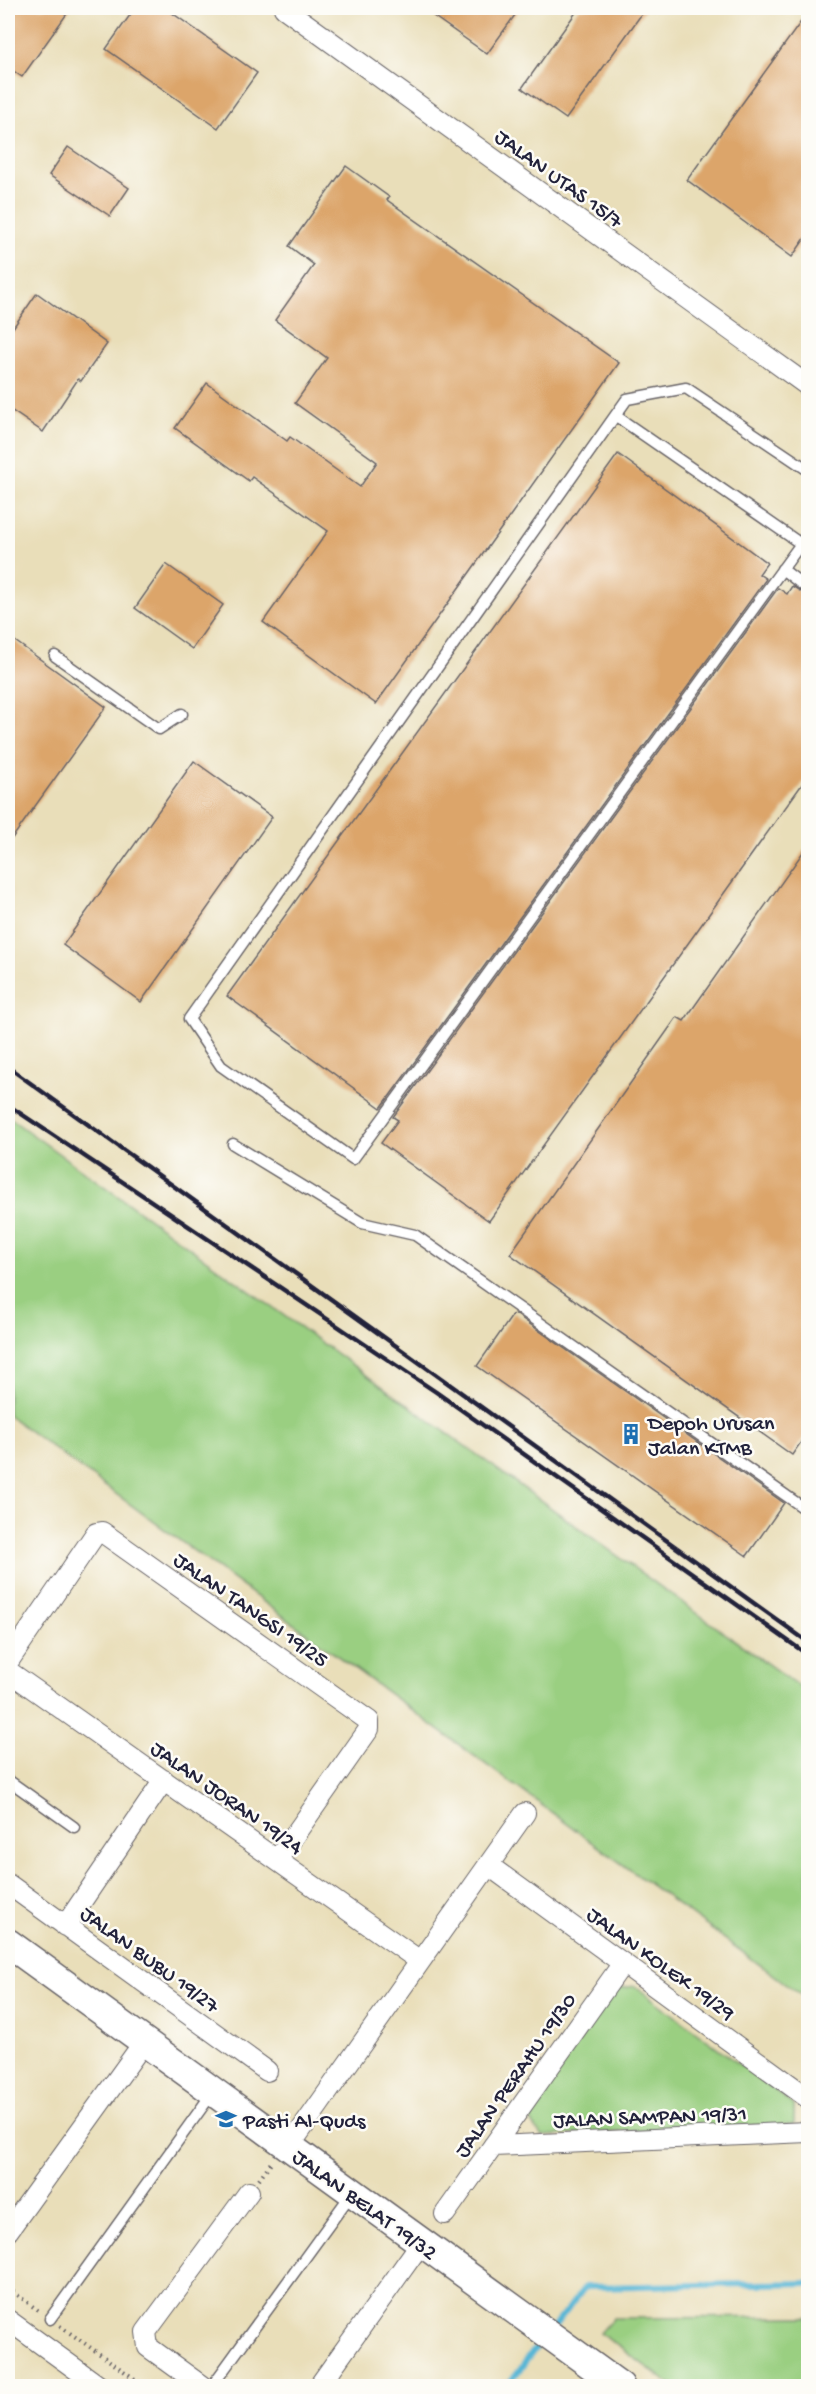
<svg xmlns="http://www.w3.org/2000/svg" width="816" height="2394" viewBox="0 0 816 2394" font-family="'Gochi Hand',sans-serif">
  <rect width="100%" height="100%" fill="#fdfcf7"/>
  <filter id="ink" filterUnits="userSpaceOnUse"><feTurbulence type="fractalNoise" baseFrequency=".0167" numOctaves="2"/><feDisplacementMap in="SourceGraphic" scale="12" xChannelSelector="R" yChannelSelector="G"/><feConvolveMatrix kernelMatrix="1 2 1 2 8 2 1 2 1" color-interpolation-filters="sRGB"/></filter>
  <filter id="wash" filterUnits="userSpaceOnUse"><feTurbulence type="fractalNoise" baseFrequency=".008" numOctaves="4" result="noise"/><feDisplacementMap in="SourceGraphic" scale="24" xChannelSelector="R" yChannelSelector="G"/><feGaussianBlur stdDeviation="1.35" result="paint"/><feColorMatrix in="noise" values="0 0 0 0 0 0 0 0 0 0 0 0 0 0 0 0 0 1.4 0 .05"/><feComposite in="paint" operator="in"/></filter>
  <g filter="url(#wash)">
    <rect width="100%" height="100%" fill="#e9deb9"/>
    <path fill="#9acf81" stroke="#5e785e" stroke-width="1.5" d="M8,1117L808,1693V2000L8,1415Z
      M635,1986L794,2105V2124L541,2136L527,2114L616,1989Z
      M808,2317V2386H673L600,2333L613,2318Z"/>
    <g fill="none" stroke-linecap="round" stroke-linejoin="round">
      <path stroke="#57b6d5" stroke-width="6" d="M553,2328L585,2287L808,2283
        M507,2386L542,2340"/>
    </g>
    <g id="blocks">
      <path fill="#dca56a" d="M8,8H71L22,77L8,67Z
        M135,8H165L257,73L218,128L106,49Z
        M422,8H520L487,54Z
        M579,8H646L566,119L522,88Z
        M808,12V234L792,257L687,180Z
        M68,147L129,188L110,216L49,175Z
        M346,166L389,197L387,200L619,363L376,704L263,622L328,531L252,477L249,481L175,428L207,383L287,441L290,437L360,487L377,462L295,403L327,358L275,320L314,265L289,246Z
        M37,293L107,344L81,381L78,379L43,432L8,408V335Z
        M618,454L767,563L759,574L766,579L381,1108L227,996Z
        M166,564L223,605L192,649L135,608Z
        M792,586L808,596V776L489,1221L381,1143L398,1120L393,1117L778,588L787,594Z
        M8,636L106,707L8,844Z
        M194,761L272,817L141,1002L63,945Z
        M808,845V1432L792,1455L510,1254L677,1017L684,1021Z
        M514,1313L784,1503L747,1556L477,1366Z"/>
    </g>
  </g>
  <g filter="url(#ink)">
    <use href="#blocks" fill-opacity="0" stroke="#686467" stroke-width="1.5"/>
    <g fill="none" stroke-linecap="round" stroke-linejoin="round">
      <defs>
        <path id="lane" d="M616,416L801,544
          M808,470L686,388L627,399L189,1019L221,1066L353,1159L808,534
          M782,569L808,589
          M55,656L159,729L182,714
          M233,1144L362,1223L415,1235L808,1511
          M8,1780L74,1827
          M50,2319L213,2092
          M212,2386L352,2193"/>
        <path id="street" d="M284,8L808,386
          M8,1662L96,1533L102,1532L369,1721V1729L277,1860
          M8,1671L420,1961
          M488,1865L808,2098
          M8,1884L267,2071
          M65,1926L164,1780
          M493,2146L808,2132
          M289,2147L525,1813
          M445,2214L623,1963
          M8,2231L144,2042
          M8,2320L99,2386
          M202,2386L148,2347L146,2332L249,2192
          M319,2386L421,2243"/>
        <path id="secondary" d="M8,1943L620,2386"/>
      </defs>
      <use href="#lane" stroke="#686467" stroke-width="13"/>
      <use href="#street" stroke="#686467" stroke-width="22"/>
      <use href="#secondary" stroke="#686467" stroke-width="31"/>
      <path stroke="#686467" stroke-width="4" stroke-dasharray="1.5 4.5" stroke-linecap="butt" d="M259,2179L272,2161
        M8,2288L39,2311
        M60,2326L145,2386"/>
      <use href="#lane" stroke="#fff" stroke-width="10"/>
      <use href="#street" stroke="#fff" stroke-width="20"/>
      <use href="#secondary" stroke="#fff" stroke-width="28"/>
      <path stroke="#22223b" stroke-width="4.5" d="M8,1067L808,1642
        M8,1105L436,1392L808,1655"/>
    </g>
  </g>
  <defs>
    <symbol id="building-bare" viewBox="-9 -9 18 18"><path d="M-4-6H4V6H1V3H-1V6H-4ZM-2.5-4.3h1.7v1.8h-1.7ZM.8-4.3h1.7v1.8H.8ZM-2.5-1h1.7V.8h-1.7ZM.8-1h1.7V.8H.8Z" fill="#1f6fb2" stroke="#fdfcf7" stroke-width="2.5" paint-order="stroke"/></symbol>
    <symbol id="school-bare" viewBox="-9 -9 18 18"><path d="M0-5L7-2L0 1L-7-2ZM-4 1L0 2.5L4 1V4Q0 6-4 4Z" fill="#1f6fb2" stroke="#fdfcf7" stroke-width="2.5" paint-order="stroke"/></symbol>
  </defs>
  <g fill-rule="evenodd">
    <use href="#building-bare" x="616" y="1419" width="30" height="30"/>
    <use href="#school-bare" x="211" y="2104" width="30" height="30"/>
  </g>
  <g text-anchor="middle" stroke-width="5" stroke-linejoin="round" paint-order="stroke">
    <g font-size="22" fill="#22223b" stroke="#fdfcf7">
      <text transform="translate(560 177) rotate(36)" y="8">JALAN UTAS 15/7</text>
      <text transform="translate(252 1608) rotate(35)" y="8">JALAN TANGSI 19/25</text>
      <text transform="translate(228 1796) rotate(35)" y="8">JALAN JORAN 19/24</text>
      <text transform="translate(151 1958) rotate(36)" y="8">JALAN BUBU 19/27</text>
      <text transform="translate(662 1962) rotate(36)" y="8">JALAN KOLEK 19/29</text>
      <text transform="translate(514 2074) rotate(-55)" y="8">JALAN PERAHU 19/30</text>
      <text transform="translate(650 2115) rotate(-2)" y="8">JALAN SAMPAN 19/31</text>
      <text transform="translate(366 2203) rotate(36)" y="8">JALAN BELAT 19/32</text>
    </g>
    <g font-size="22" fill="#22223b" stroke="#fdfcf7" text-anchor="start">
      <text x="648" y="1429">Depoh Urusan<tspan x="648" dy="25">Jalan KTMB</tspan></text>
      <text x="243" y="2127">Pasti Al-Quds</text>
    </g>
  </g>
  <rect width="816" height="2394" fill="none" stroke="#fdfcf7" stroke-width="30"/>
</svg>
